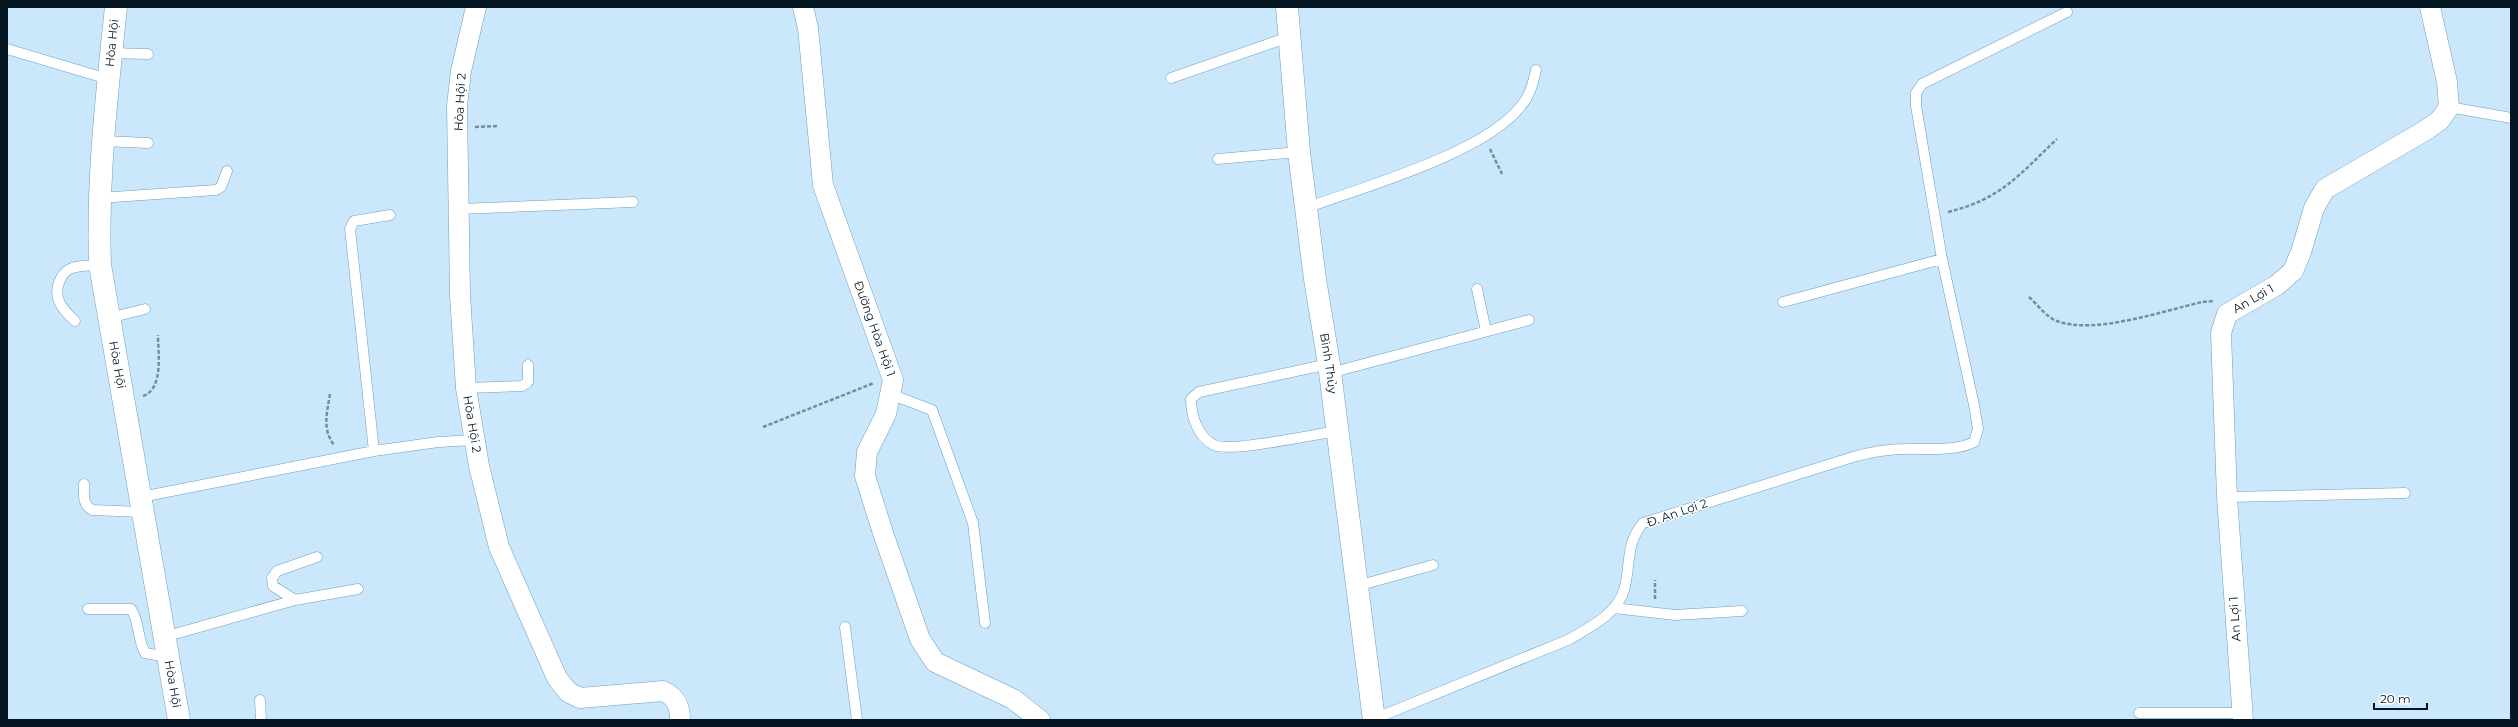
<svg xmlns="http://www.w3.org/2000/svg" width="2518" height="727" viewBox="0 0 2518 727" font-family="Montserrat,sans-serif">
  <rect width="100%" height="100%" fill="#cae7fc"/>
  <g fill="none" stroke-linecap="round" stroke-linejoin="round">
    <defs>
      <path id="lane" d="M7,49L108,79
        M111,53L148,54
        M1171,78L1289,37
        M2449,107L2511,118
        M102,141L148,143
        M1218,159L1299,152
        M99,198L216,190L221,187L227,171
        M1306,208C1363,187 1485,153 1521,106C1530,96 1533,83 1536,70
        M460,209L633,202
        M1477,289L1486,331
        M1783,302L1942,259
        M109,318L145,309
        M75,321C62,309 51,297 61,278C63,274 68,269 72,268C81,265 91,266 100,265
        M1329,364L1199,392L1191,399C1191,416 1198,437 1214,445C1229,453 1316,434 1338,431
        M1330,373L1529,320
        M466,388L522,386L528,382V365
        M890,394L932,410L973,523L985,623
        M374,451L350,229L354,221L390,215
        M84,484C84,495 82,504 92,510L143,512
        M141,497L374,451L438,442L474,440
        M2227,497L2405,493
        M1357,586L1433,565
        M295,600L358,589
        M1614,608L1675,615L1742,611
        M88,609H131C140,622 137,639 145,653L168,657
        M845,627L857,720
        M164,637L295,600L273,586L272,578L277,571L317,557
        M260,700L261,720
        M2139,713H2243
        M1374,719L1570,639C1590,627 1617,614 1624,590C1631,566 1625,544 1643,523L1853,457C1871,452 1887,449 1905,449C1928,448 1954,452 1974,442L1978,429L1974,405L1942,259L1916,106V93L1922,84L2067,12"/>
      <g id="street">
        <path id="s1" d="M476,7L461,71L457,106L460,295L466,388L479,466L499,547L557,678L568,692L580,698L663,691C676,697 680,706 680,720"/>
        <path id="s2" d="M803,7L808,28L823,185L893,380L886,414L867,452L865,476L884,536L920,639L935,662L1013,699L1040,720"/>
        <path id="s3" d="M2243,720L2227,497L2221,333L2227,314L2277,285L2293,271L2301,252L2314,208L2325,189L2426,130L2440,120L2449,107L2447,82L2430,7"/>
      </g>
      <g id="secondary">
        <path id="s4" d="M116,7C107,93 97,178 100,265L179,720"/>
        <path id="s5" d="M1287,7L1299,152L1315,279L1329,364L1374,720"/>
      </g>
    </defs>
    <use href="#lane" stroke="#6e9ebf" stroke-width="11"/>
    <use href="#street" stroke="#6e9ebf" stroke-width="21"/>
    <use href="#secondary" stroke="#6e9ebf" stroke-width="23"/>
    <path stroke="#758d9e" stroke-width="2.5" stroke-dasharray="4 2" stroke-linecap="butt" d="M475,127L497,126
      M1490,149L1502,174
      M1948,212C2001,199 2019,175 2057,139
      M2029,297C2037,304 2047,318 2057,321C2094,335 2163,311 2202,302L2214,301
      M330,394C327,413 322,429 334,445
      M143,396C164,389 158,352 158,335
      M763,427L874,383
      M1655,599V580"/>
    <use href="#lane" stroke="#fff" stroke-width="10"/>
    <use href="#street" stroke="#fff" stroke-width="20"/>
    <use href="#secondary" stroke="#fff" stroke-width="22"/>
  </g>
  <g text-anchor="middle" stroke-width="3" stroke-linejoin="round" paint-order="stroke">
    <g font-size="12" fill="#041622" stroke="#fff">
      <text transform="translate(112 43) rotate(-84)" y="4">Hòa Hội</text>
      <text transform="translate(460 102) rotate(-87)" y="4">Hòa Hội 2</text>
      <text dy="4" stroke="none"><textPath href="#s3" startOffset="438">An Lợi 1</textPath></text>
      <text dy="4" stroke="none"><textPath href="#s2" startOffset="332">Đường Hòa Hội 1</textPath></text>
      <text dy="4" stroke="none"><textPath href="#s5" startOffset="359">Bình Thủy</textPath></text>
      <text dy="4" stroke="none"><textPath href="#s4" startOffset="360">Hòa Hội</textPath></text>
      <text dy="4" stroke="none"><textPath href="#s1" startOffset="420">Hòa Hội 2</textPath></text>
      <text transform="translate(1677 513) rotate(-19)" y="4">Đ. An Lợi 2</text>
      <text transform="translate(2235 619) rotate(-94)" y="4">An Lợi 1</text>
      <text dy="4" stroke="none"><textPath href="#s4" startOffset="684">Hòa Hội</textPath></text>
    </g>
  </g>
  <rect width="2518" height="727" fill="none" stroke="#041622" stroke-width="16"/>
  <path d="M2374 703v6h53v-6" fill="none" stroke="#041622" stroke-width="2"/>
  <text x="2380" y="703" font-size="12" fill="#041622" stroke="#ffffff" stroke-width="3" paint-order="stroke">20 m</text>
</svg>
